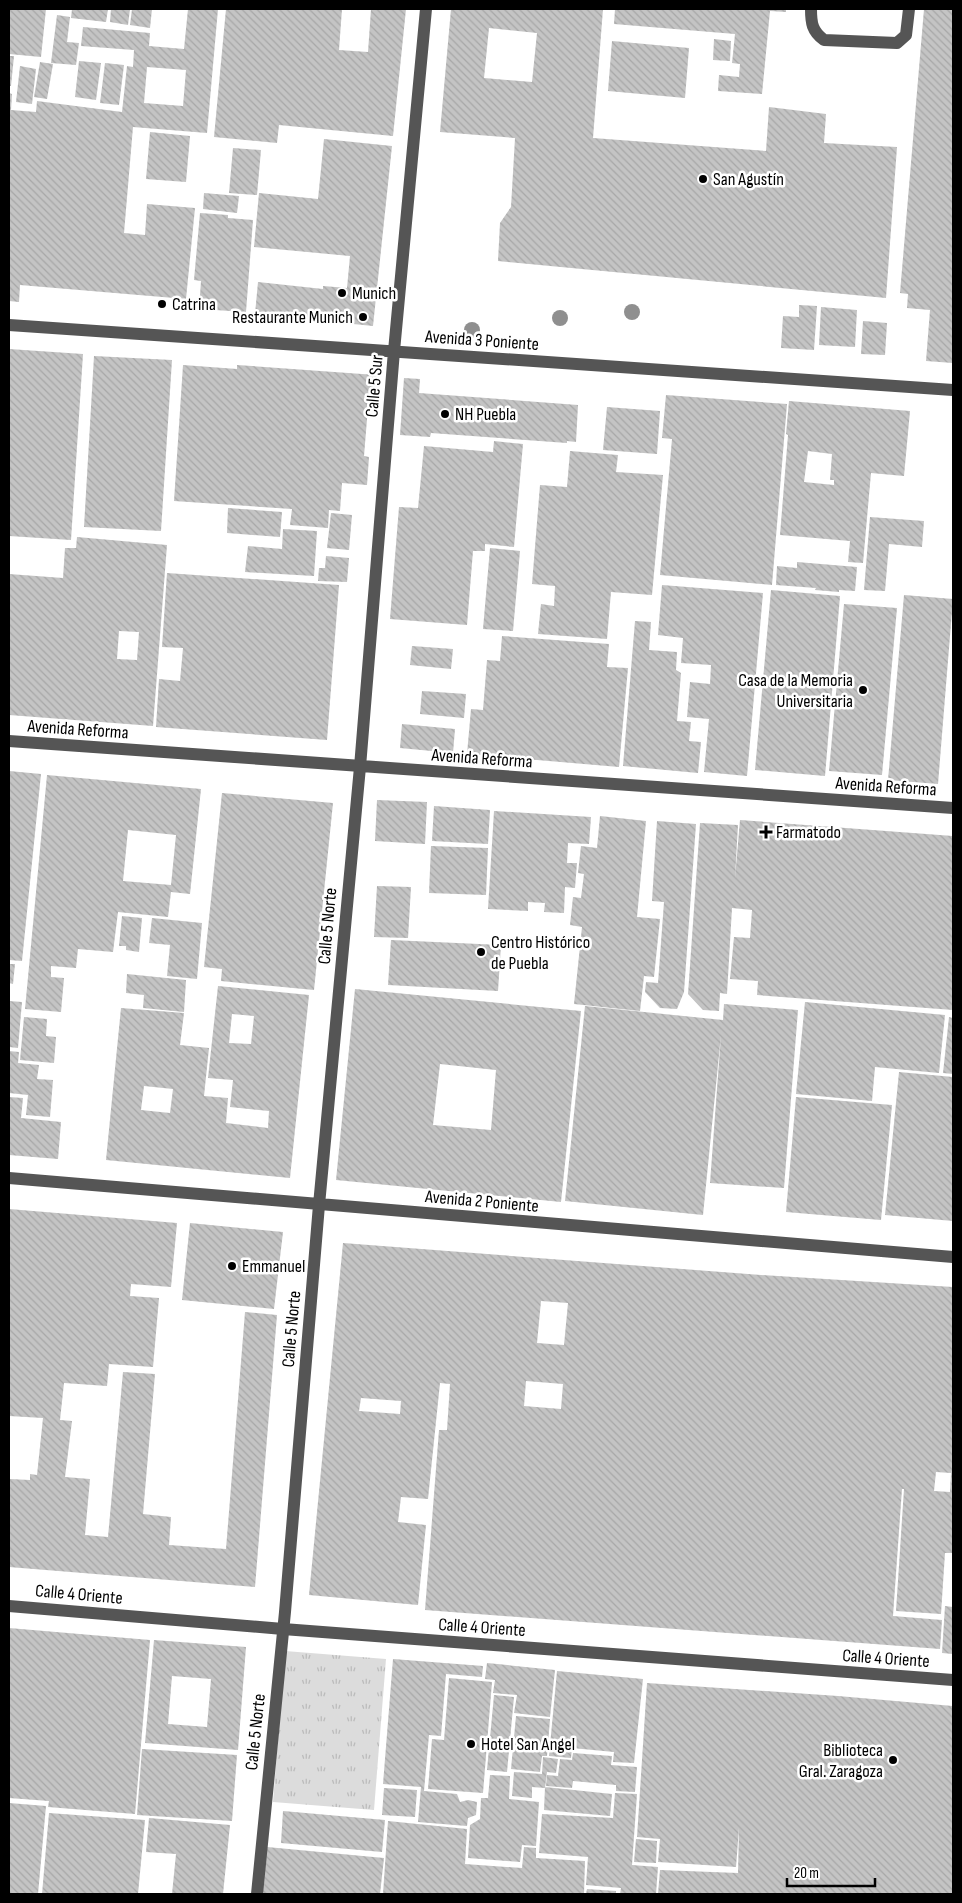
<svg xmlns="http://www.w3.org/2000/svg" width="962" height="1903" viewBox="0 0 962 1903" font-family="'Sofia Sans Condensed',sans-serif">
  <defs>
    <pattern id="grass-tufts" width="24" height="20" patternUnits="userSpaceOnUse" patternTransform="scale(1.25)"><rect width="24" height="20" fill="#dcdcdc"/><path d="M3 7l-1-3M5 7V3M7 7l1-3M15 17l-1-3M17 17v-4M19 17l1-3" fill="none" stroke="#bbb"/></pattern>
    <pattern id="building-back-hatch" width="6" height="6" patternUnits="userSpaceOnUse" patternTransform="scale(1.25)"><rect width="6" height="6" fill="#c4c4c4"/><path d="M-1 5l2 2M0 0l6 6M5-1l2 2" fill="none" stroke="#a7a7a7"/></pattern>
  </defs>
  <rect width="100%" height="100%" fill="#fff"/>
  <path fill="url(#grass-tufts)" d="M285,1651L386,1659L374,1810L273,1802Z"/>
  <path fill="url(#building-back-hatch)" fill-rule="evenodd" d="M9,9H46L41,57L9,54Z
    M72,9H108L106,22L71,18Z
    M111,9H130L128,25L110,22Z
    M132,9H152L150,28L130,25Z
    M188,9H218L207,133L133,127L124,233L145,235L147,204L195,208L186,299L20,285L19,302L9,301V93L12,94L11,110L36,112L37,101L122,112L127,66L133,67L134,50L81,46L83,27L150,33L149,46L184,49ZM147,67L186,70L183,106L144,103Z
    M226,9H342L339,50L368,52L371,9H406L393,136L279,125L277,143L214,137Z
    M451,9H603L593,138L766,151L769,107L826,114L824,143L897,147L886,298L498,261L500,223L511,207L515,138L440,132ZM489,28L537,33L532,82L484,78Z
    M615,9H786V12L770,11L762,94L718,91L719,75L739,77L740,64L732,63L735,34L614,24Z
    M924,9H953V363L926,361L930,310L907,308L908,294L900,293Z
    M57,15L70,17L67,42L79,43L76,65L51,63Z
    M714,39L731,41L730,61L713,60Z
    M612,41L689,48L685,98L608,91Z
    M9,56H14L11,86H9Z
    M79,61L101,63L96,100L75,97Z
    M40,62L53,64L47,99L34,97Z
    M105,63L124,65L119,105L100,103Z
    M20,66L36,69L32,104L16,102Z
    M150,132L190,136L186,182L146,179Z
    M324,139L392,146L373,326L255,314L258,282L323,289V286L347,288L350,256L254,247L259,193L318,199Z
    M233,148L261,150L257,195L229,193Z
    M204,193L239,196L237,213L203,209Z
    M200,213L228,215V218L253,220L246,312L199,309L201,281L194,280Z
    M799,305L817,306L814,350L781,348L783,316L799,317Z
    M821,307L857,310L855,347L819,345Z
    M863,321L887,323L885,355L861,354Z
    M9,349L83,354L71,540L9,536Z
    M94,356L172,360L161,531L84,527Z
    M183,365L237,369V365L376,375L374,407H368L364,456L369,457L367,485L342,483L340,511L329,510L328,528L290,525L292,509L174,501Z
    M404,378L420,379L419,393L578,405L576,442L567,441V443L431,433L430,437L400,435Z
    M666,395L787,404L772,585L660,575L672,439L662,438Z
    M789,401L910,411L904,476L871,473L863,563L848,562L850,541L780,535L788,435L786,434ZM808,451L832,454L830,480H834V485L804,482Z
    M607,407L660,411L657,454L603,450Z
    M494,441L523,444L514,547L485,544V551H473L467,625L390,619L399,507L418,508L424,446L493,452Z
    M570,451L618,455L616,472L663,475L652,595L611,592L607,639L538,634L541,604L554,606L555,586L532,584L540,485L567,487Z
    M228,508L282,512L280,537L227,533Z
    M331,513L352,515L349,550L327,548Z
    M870,517L924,521L922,547L889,544L885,591L864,590Z
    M283,529L317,531L314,576L245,572L248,546L282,549Z
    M77,537L167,545L153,726L9,715V574L63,578L65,548H76ZM119,631L139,632L137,660L117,659Z
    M490,548L520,551L513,631L483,629Z
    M326,556L349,558L347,582L318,581L319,568H325Z
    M797,562L857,567L855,591L839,590V592L815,590L816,588L776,585L777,566L797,568Z
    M167,573L339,585L327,740L156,727L159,679L180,681L183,648L162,647Z
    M662,585L763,593L747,776L704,772L709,719L687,717L690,682L710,684L711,665L681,663L683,638L658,635Z
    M771,590L840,596L825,776L755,770Z
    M904,595L953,599L938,784L888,780Z
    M844,604L897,608L882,775L829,771Z
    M635,621L651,622L649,650L677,652L676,670L681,673L677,721L691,722L689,741L701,742L698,773L623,766Z
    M502,636L609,644L607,667L628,668L619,767L467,754L471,709L483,710L487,660L500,661Z
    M412,646L453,649L451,669L410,665Z
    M422,691L466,694L464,718L420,714Z
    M402,724L455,729L453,753L400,748Z
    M9,771L41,774L22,961L9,960Z
    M47,775L201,789L190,894L171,892L168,917L118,912L113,952L78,949L76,968L51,966V977L64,978L61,1012L25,1009ZM128,830L176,835L171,885L123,881Z
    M222,793L333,803L314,990L221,981L222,969L204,967Z
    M377,800L427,802L425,844L375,841Z
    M434,806L490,810L488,844L432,841Z
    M494,811L591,817L589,844L568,843L567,863H577L575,888L565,887L564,913L544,912L545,903L528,902V911L488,909Z
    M600,816L646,821L637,917L660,919L654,977L644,976L640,1011L574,1004L582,927L570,925L573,897L581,898L584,874L578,873L581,846L597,848Z
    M740,820L953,836V1010L757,995L758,981L730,979L734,937L750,938L752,910L732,908L727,994L720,993L719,1011L703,1010L688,994L700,823L738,825L735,878Z
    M657,821L696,824L684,992L677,1009L660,1008L645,992L646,982L658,983L664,902L652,901Z
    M431,846L488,848L486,895L429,893Z
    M377,886L411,887L408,938L374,937Z
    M122,916L142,918L139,952L126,950V946H119Z
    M152,918L202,923L197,979L167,976L170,945L149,943Z
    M391,940L501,945L498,991L388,985Z
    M9,964H15L13,984L9,983Z
    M127,974L186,980L184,1012L143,1008L144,995L126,993Z
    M218,986L309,995L290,1178L106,1160L121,1008L184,1013L180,1045L209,1048L204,1096L228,1098L226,1123L268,1128L269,1111L230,1107L233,1080L208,1078ZM232,1014L254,1016L251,1044L229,1043ZM144,1086L173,1089L170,1113L141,1110Z
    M355,989L581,1011L561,1202L336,1180ZM440,1064L496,1070L491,1130L433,1125Z
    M9,1001L22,1002L18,1048L9,1047Z
    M805,1002L945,1015L939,1073L875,1067L872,1101L796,1094Z
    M724,1004L798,1010L784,1188L710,1183L721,1035L703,1215L565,1201L585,1006L723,1020Z
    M24,1017L47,1019L46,1036L56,1037L54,1063L20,1060Z
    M949,1017L953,1018V1074L943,1073Z
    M9,1051L19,1052L18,1063L39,1065L37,1079L53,1080L50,1117L26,1115L28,1095L9,1093L10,1077H9Z
    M899,1072L953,1077V1221L885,1215Z
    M9,1097L23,1098L21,1118L61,1122L58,1159L9,1155Z
    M796,1097L892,1105L881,1220L786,1212Z
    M9,1209L177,1223L171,1287L131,1284L130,1296L159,1298L153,1367L109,1364L107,1386L64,1383L60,1420L72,1421L65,1477L90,1479L85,1535L108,1537L123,1372L155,1374L143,1514L171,1517L169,1545L226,1549L245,1312L277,1315L255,1587L9,1567V1479L30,1480V1474L37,1475L43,1418L9,1416Z
    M190,1223L283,1232L274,1309L182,1300Z
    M343,1243L761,1275L953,1287V1553H945L941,1614L896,1611L904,1489H902L893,1616L942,1620L940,1649L425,1610L439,1430H447L450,1384L440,1383L428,1499L401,1497L398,1522L426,1525L418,1605L309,1595ZM541,1301L568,1303L564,1345L537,1343ZM526,1381L563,1384L561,1409L524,1406ZM361,1398L401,1401L400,1414L359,1411ZM936,1472L951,1473L950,1492L934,1491Z
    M945,1606L953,1607V1654L942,1653Z
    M9,1628L150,1640L135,1814L48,1807L49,1801L9,1798Z
    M154,1640L246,1647L238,1750L145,1743ZM172,1676L211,1679L207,1727L168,1724Z
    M393,1659L483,1666L482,1677L446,1674L441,1736L429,1735L424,1791L457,1794L460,1802L468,1800L477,1802L476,1815L468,1818L467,1826L418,1822L421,1787L383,1784Z
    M487,1663L555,1670L550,1717L514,1713L517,1695L493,1693L495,1680L485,1679Z
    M557,1671L643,1679L634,1763L613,1762L614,1752L572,1748L571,1758L549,1756Z
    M449,1678L492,1682L483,1793L428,1789L432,1739L444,1740Z
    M647,1683L838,1696L953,1706V1894H658L660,1870L738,1873L739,1828L736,1867L658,1862L660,1839L637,1837Z
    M494,1695L514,1697L507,1772L487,1770Z
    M516,1716L550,1719L547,1756H542L540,1772L511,1769Z
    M142,1749L237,1755L232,1821L137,1815Z
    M573,1753L612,1756L611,1765L637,1767L635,1792L616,1791V1785L573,1781L572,1788L546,1786L547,1775L558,1776L560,1759L572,1760Z
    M543,1757L558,1759L556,1773L547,1772L545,1788L532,1787V1798L512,1796L514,1772L542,1774Z
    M490,1775L510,1776L509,1799L539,1802L536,1846L522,1845L520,1862L468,1858L470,1825L480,1819L481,1798H488Z
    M545,1787L612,1794L610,1816L544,1810Z
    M384,1788L417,1790L415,1817L382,1815Z
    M615,1793L637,1794L632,1865L658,1867L656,1894H620L621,1888L586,1885L588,1857L539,1853L542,1814L613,1818Z
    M9,1803L46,1806L38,1894H9Z
    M283,1811L385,1820L382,1852L281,1843Z
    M49,1813L145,1820L138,1894H42Z
    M149,1818L230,1825L223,1894H172L176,1854L146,1852Z
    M388,1821L467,1829L465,1864L522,1868L524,1847L536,1848V1858L585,1861L584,1894H383Z
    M636,1839L657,1841L656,1863L634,1862Z
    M267,1847L384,1858L380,1894H262Z
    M587,1889L616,1891V1894H586Z"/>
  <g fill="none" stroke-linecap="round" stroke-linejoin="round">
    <path stroke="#555" stroke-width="12" d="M811,9C811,23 812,31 824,40L897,43L906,35L909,9
      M9,325L953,390
      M9,741L953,808
      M9,1178L953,1257
      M9,1606L283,1629L953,1680
      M257,1894L285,1612L319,1205L360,767L394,351L426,9"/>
  </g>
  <g fill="#8f8f8f">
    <circle cx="632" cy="312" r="8"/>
    <circle cx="560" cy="318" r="8"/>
    <circle cx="472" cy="330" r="8"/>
  </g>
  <g fill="#000" stroke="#fff" stroke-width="2">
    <circle cx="703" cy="179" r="5"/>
    <circle cx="342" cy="293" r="5"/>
    <circle cx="162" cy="304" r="5"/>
    <circle cx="363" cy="317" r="5"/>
    <circle cx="445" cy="414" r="5"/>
    <circle cx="863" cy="690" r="5"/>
    <path d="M763.5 824.5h5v5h5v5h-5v5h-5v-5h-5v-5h5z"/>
    <circle cx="481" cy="952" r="5"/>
    <circle cx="232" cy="1266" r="5"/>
    <circle cx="471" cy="1744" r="5"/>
    <circle cx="893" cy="1760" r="5"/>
  </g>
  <g text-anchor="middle" stroke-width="5" stroke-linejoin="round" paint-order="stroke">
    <g font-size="18" fill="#000" stroke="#fff" text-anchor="start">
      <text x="713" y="185">San Agustín</text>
      <text x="352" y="299">Munich</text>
      <text x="172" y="310">Catrina</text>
      <text x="353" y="323" text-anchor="end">Restaurante Munich</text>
      <text x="455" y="420">NH Puebla</text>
      <text x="853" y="686" text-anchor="end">Casa de la Memoria<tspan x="853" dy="21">Universitaria</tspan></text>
      <text x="776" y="838">Farmatodo</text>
      <text x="491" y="948">Centro Histórico<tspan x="491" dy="21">de Puebla</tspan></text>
      <text x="242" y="1272">Emmanuel</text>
      <text x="481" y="1750">Hotel San Angel</text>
      <text x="883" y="1756" text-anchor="end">Biblioteca<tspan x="883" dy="21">Gral. Zaragoza</tspan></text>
    </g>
    <g font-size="18" fill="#000" stroke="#fff">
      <text transform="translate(482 340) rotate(4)" y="6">Avenida 3 Poniente</text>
      <text transform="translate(374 386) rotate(-85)" y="6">Calle 5 Sur</text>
      <text transform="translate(78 729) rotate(4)" y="6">Avenida Reforma</text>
      <text transform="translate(482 758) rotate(4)" y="6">Avenida Reforma</text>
      <text transform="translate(886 786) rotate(4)" y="6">Avenida Reforma</text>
      <text transform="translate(327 926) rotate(-85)" y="6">Calle 5 Norte</text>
      <text transform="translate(482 1201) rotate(5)" y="6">Avenida 2 Poniente</text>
      <text transform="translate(291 1329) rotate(-85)" y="6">Calle 5 Norte</text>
      <text transform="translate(79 1594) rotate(5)" y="6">Calle 4 Oriente</text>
      <text transform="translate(482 1627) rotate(4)" y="6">Calle 4 Oriente</text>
      <text transform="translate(886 1658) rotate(4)" y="6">Calle 4 Oriente</text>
      <text transform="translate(255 1732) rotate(-84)" y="6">Calle 5 Norte</text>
    </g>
  </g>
  <rect width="962" height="1903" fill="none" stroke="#000000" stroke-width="20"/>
  <path d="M787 1878v8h88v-8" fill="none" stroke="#000000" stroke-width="2.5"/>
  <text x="794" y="1878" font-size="15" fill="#000000" stroke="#ffffff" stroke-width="4" paint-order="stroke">20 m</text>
</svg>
